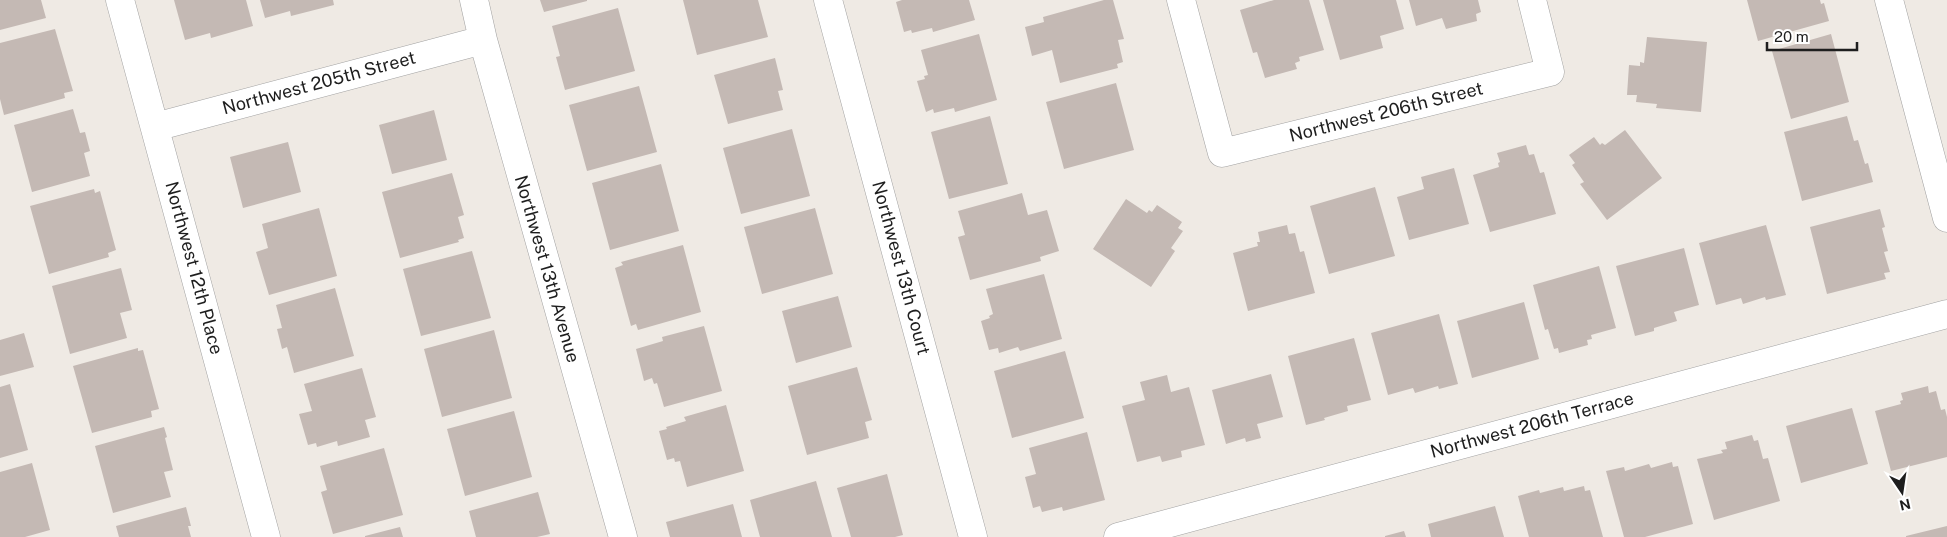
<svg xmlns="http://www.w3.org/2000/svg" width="1947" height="537" viewBox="0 0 1947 537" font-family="'Public Sans',sans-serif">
  <rect width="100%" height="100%" fill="#efeae4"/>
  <path fill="#c4b9b4" d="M0,0H41L46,18L0,30Z
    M174,0H246L253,26L211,38L210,33L185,40Z
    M260,0H333L334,5L291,16L290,11L265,18Z
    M540,0H587V1L544,12Z
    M683,0H758L768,37L697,55Z
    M902,0H969L975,20L933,32L932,28L912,33L911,30L904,32L896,2Z
    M1104,0H1113L1124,39L1118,40L1123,62L1117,64L1118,68L1060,83L1052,50L1032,56L1025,27L1044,22L1043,17Z
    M1274,0H1309L1324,50L1299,57L1300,61L1295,63L1297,69L1265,78L1257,52L1253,53L1240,10Z
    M1323,0H1396L1404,29L1380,36L1383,48L1340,60Z
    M1409,0H1478L1481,12L1476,14L1477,21L1446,29L1442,18L1416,26Z
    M1747,0H1820L1821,4L1824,3L1829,21L1758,41Z
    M618,8L635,71L565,90L556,57L560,56L552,26Z
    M55,29L73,91L64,93L65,98L4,115L0,99V43Z
    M979,34L997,100L955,112L954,108L934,113L933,109L926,112L917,81L925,79L924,76L928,75L921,50Z
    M1831,34L1849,102L1791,119L1772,51Z
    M1647,37L1707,42L1701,112L1656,108L1657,104L1636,102L1637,95H1627L1629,65L1640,66V62L1644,63Z
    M775,58L783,90L778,91L783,110L728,124L714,75Z
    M1116,83L1134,150L1064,169L1046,102Z
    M639,86L657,152L587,171L569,105Z
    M73,109L80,133L85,132L90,151L84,153L90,176L32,192L14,125Z
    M434,110L447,160L392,174L379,125Z
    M990,116L1008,184L949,199L931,132Z
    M1847,116L1854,141L1858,140L1865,164L1868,163L1873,182L1802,201L1784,132Z
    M792,129L810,196L741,214L723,148Z
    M1625,130L1662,178L1607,220L1580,184L1584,182L1572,165L1575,163L1569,155L1594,137L1600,145L1602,143L1605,145Z
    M288,142L301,192L243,208L230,157Z
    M1526,145L1529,155L1534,154L1540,173L1544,172L1556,214L1490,232L1473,175L1499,167L1498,163L1500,162L1497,153Z
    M661,164L679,231L610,250L592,183Z
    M1454,168L1469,224L1409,240L1397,197L1424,189L1421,177Z
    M452,173L464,215L458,217L464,238L458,240L459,242L400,258L382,192Z
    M1375,187L1395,256L1329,274L1310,206Z
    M94,189L95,193L100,191L116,250L108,253L109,257L49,274L30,206Z
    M1022,193L1028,215L1047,210L1059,251L1040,257L1041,261L970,280L958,237L965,235L958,211Z
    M1126,199L1147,213L1149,210L1152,212L1157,205L1182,222L1178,228L1183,231L1171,248L1175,251L1151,287L1093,249Z
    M319,208L337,276L269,295L256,252L268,248L262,224Z
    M815,208L833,274L762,294L744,227Z
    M1880,209L1885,227L1882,228L1888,251L1884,252L1890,272L1884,273L1886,279L1827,294L1810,227Z
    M1287,225L1289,234L1295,233L1300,252L1304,251L1315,293L1248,311L1233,253L1258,246L1257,242H1260L1258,232Z
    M1766,225L1786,295L1766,300L1765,297L1743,304L1741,298L1716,305L1699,243Z
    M683,245L701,312L638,330L636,324L631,326L615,268L623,265L621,262Z
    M1684,248L1699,305L1674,312L1677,321L1654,328V331L1635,336L1616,266Z
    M472,251L491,318L421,336L403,269Z
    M1599,266L1616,328L1591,335L1592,339L1587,340L1588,345L1559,353L1558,348L1554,349L1548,329L1545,330L1533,285Z
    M121,268L132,310L120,313L127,338L70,354L52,286Z
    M1044,274L1062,339L1020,351L1018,347L999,353L998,348L989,350L981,321L990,318L989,316L993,314L986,289Z
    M335,288L354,356L294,373L287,347L282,349L277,329L282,328L276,305Z
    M838,296L852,347L796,363L782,311Z
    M1524,302L1539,359L1472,378L1457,321Z
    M1439,314L1458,384L1439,389L1438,386L1415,393L1413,388L1388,395L1371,333Z
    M704,326L722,391L664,407L657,383L654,384L652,378L644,381L636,349L663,341L662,337Z
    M494,330L512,398L442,417L424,349Z
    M24,333L34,367L0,376V340Z
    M1354,338L1371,400L1347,406L1348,411L1324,418L1325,420L1306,425L1288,356Z
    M138,348V351L143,350L159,409L151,411L152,417L92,433L73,366Z
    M1065,351L1084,418L1012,438L994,371Z
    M857,367L872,420L865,422L869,438L807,455L788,386Z
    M362,368L376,417L365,420L370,437L338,446L337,441L317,447L316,443L308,445L299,414L312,411L304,384Z
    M1271,374L1283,417L1257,424L1261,438L1246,442L1245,438L1226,444L1212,390Z
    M1167,375L1171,392L1189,387L1205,445L1181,451L1182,457L1162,462L1160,456L1137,462L1122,406L1145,400L1140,382Z
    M10,384L28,450L0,458V387Z
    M1928,386L1929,393L1936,391L1941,410L1945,409L1947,417V457L1891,471L1875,411L1901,404L1900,401L1903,400L1901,393Z
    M726,405L744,471L687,487L680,461L675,462L674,458L667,460L659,431L667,429L666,427L686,421L684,417Z
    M1852,408L1868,464L1801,483L1786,426Z
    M514,411L532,477L465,496L447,429Z
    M164,427L167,437L165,438L173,470L164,472L171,497L113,513L95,446Z
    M1087,432L1105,500L1063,511L1062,507L1042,512L1040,506L1033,508L1025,477L1036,474L1029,448Z
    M1752,435L1754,441L1758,440L1763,459L1768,458L1780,501L1714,520L1697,459L1723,453L1721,450L1727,449L1725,442Z
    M384,448L403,515L333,534L321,492L327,490L320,466Z
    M1672,462L1673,467L1678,466L1693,524L1645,537H1624L1606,471L1624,467L1625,471L1649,464L1651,468Z
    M32,463L50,530L25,537H0V472Z
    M887,474L903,535L895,537H851L837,488Z
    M816,481L832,537H760L750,500Z
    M1584,486L1585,491L1590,490L1603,537H1529L1518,496L1539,490L1540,493L1563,487L1564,491Z
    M538,492L550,534L537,537H476L469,511Z
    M733,504L742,537H670L666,522Z
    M1495,506L1504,537H1431L1428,524Z
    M186,507L191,526H188L191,537H119L116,526Z
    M1947,526V537H1906V536Z
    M400,527L403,537H365V536Z
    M1404,531L1406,537H1385V536Z"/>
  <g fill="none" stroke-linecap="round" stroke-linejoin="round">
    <defs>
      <path id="street" d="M120,0L266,537
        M474,0L483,40L623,537
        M828,0L973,537
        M1181,0L1222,153L1550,72L1532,0
        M1889,0L1947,218
        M155,127L483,40
        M1118,537L1947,314"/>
    </defs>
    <use href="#street" stroke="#a2a2a2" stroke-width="29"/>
    <use href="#street" stroke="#fff" stroke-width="28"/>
  </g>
  <g text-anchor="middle" stroke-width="4" stroke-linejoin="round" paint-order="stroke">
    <g font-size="18" fill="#1e1e1e" stroke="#fff">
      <text transform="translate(319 83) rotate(-15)" y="6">Northwest 205th Street</text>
      <text transform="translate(1386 112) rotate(-14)" y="6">Northwest 206th Street</text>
      <text transform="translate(194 268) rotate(75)" y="6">Northwest 12th Place</text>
      <text transform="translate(901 268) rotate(75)" y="6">Northwest 13th Court</text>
      <text transform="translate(547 269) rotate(74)" y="6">Northwest 13th Avenue</text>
      <text transform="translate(1532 425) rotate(-15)" y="6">Northwest 206th Terrace</text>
    </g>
  </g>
  <g transform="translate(1902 492) rotate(167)" stroke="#ffffff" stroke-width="4" paint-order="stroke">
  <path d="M0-4L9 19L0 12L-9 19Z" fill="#1e1e1e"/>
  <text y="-8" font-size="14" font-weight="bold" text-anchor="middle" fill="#1e1e1e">N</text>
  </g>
  <path d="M1767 42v8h90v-8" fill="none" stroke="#1e1e1e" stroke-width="2.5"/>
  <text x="1774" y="42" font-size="15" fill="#1e1e1e" stroke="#ffffff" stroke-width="4" paint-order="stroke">20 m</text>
</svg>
